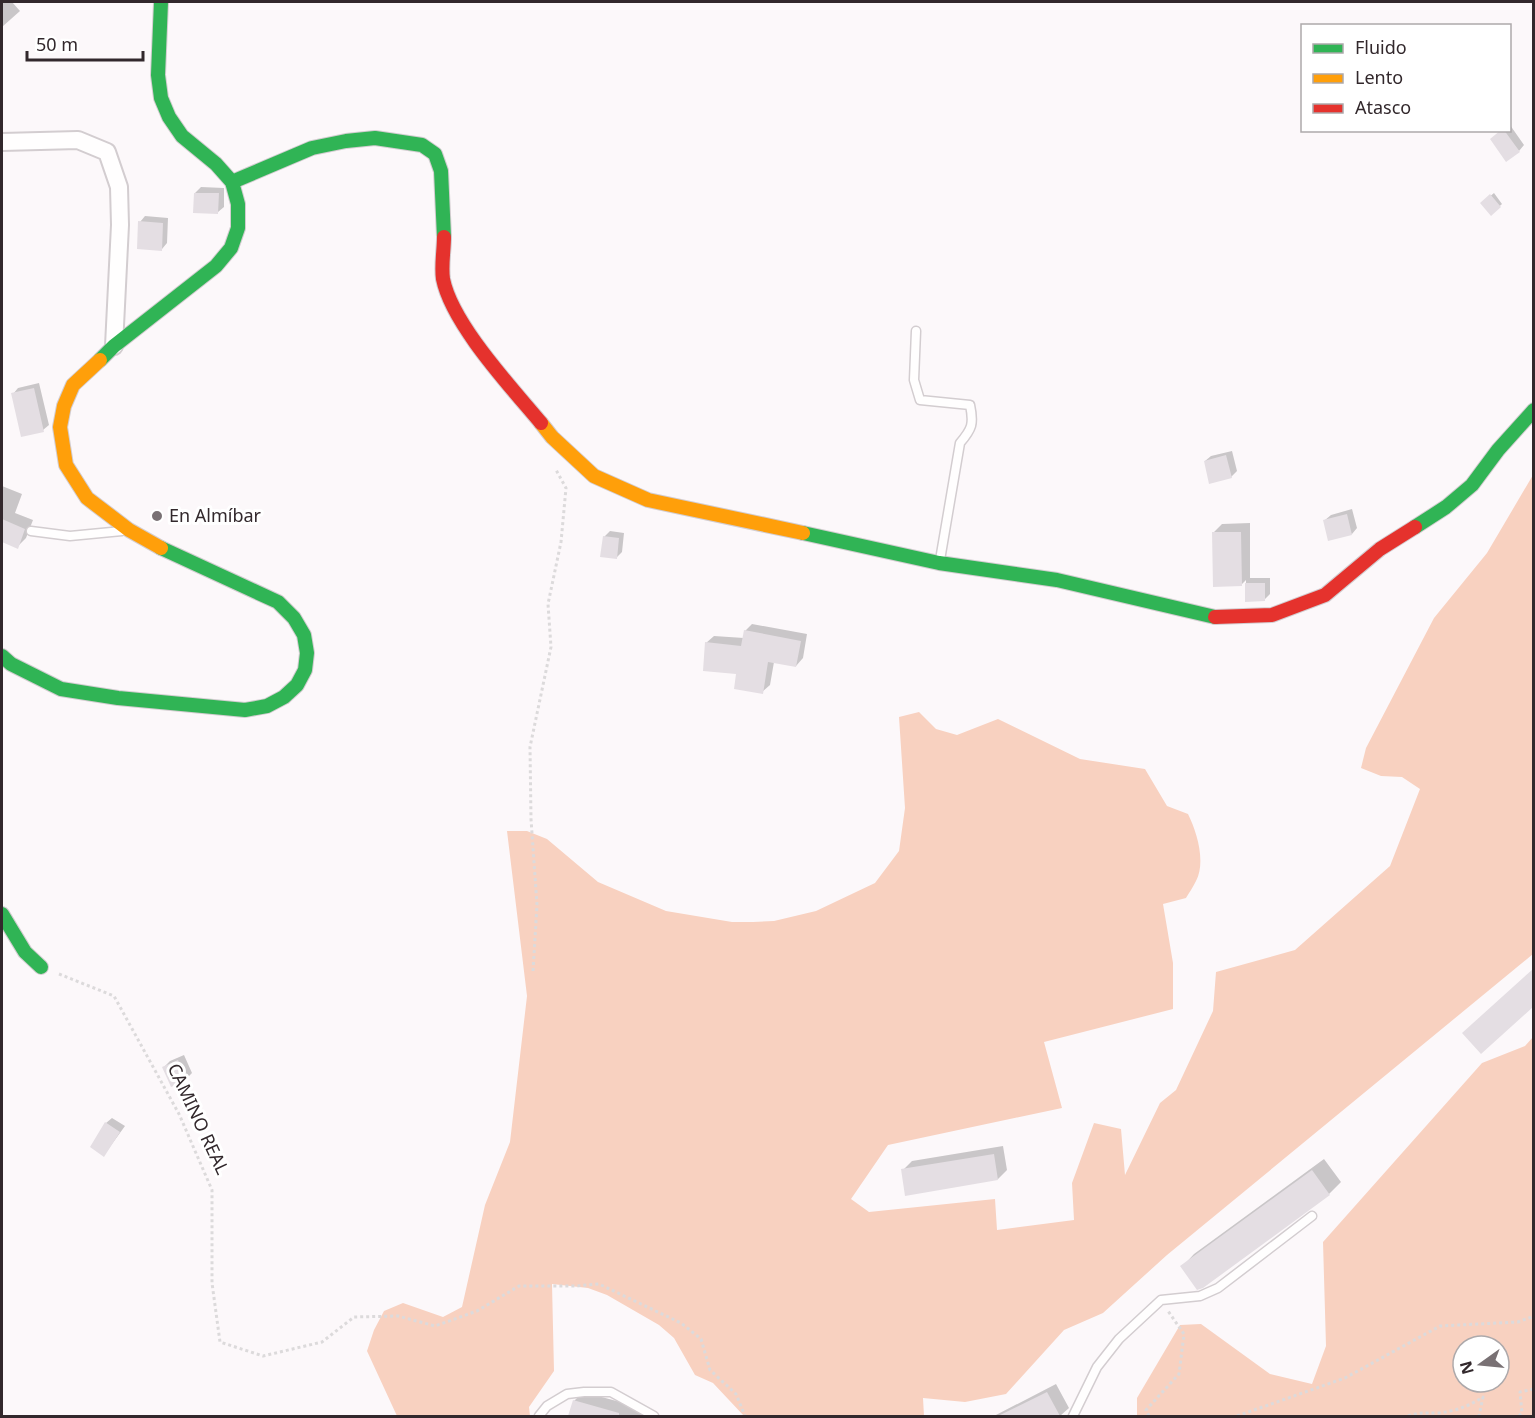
<svg xmlns="http://www.w3.org/2000/svg" width="1535" height="1418" viewBox="0 0 1535 1418" font-family="'Noto Sans',sans-serif">
  <rect width="100%" height="100%" fill="#fcf8fa"/>
  <path fill="#f8d1c0" fill-rule="evenodd" d="M1533,475V954L1167,1255L1103,1313L1064,1330L1006,1394L965,1402L923,1398L924,1416H744L713,1383L695,1375L674,1338L659,1325L607,1295L588,1288L552,1284L554,1371L529,1407L530,1416H397L367,1351L374,1330L384,1311L403,1303L443,1317L462,1307L485,1205L510,1142L527,996L507,831H527L547,839L598,882L666,911L732,922H753L774,921L816,911L875,883L899,851L905,808L899,717L919,712L936,729L957,735L998,719L1080,759L1145,769L1167,806L1188,814C1197,832 1206,862 1196,881C1193,887 1189,893 1186,898L1163,904L1173,963V1009L1044,1042L1062,1108L888,1145L851,1199L869,1212L995,1199L997,1230L1074,1220L1072,1183L1094,1123L1121,1129L1125,1175L1160,1103L1176,1090L1213,1011L1216,972L1295,950L1390,866L1420,789L1402,777L1381,776L1361,768L1366,748L1434,618L1487,553Z
    M1533,1037V1416H1137V1398L1180,1325L1201,1324L1270,1374L1312,1384L1326,1346L1323,1242L1482,1063L1525,1046ZM1463,1346H1499V1382H1463Z"/>
  <path fill="#0003" d="M2,2H12L20,11L2,27Z
    M1510,125L1524,145L1519,151L1501,130H1510Z
    M201,187L224,188V207L218,212L195,193Z
    M1494,193L1502,204L1491,214L1482,203Z
    M145,216L168,218L167,243L162,249L140,222Z
    M39,383L49,425L43,430L13,394L18,388Z
    M1232,451L1237,471L1231,477L1205,461L1211,456Z
    M2,486L22,494L15,513L33,520L26,538L17,547L2,541Z
    M1352,509L1357,528L1352,534L1325,520L1331,515Z
    M1250,523V578H1270V594L1264,600H1246V580L1241,585L1213,533L1222,524Z
    M610,531L624,533L622,552L617,557L604,537Z
    M752,624L807,634L803,658L796,666L774,662L770,685L762,692L738,673L706,643L714,636L744,638L745,631Z
    M184,1055L192,1073L186,1079L164,1067L170,1061Z
    M112,1118L125,1126L104,1155L106,1123Z
    M1003,1146L1007,1170L998,1179L903,1170L912,1161Z
    M1324,1159L1341,1182L1329,1194L1182,1267L1194,1254Z
    M1056,1384L1069,1408L1060,1416H994Z
    M583,1392L650,1410L649,1416H570L574,1401Z"/>
  <path fill="#e4dee3" d="M1501,130H1504L1520,152L1506,162L1490,139Z
    M194,193H219L218,214L193,213Z
    M1490,194L1501,207L1491,216L1480,203Z
    M138,221L163,223L162,251L137,249Z
    M34,388L44,432L21,437L11,393Z
    M1226,455L1232,478L1209,484L1204,461Z
    M1347,514L1352,535L1328,541L1323,520Z
    M2,519L25,529L18,549L2,542Z
    M1212,532H1241L1242,586L1213,587Z
    M603,536L619,538L617,559L600,557Z
    M1245,583H1265V601L1245,602Z
    M744,630L801,641L796,667L768,662L763,694L734,689L736,674L703,671L705,642L741,646Z
    M1533,969V1007L1481,1054L1462,1033Z
    M178,1060L187,1080L171,1087L162,1067Z
    M105,1122L120,1132L104,1157L90,1147Z
    M994,1154L998,1180L905,1196L901,1169Z
    M1312,1170L1330,1195L1203,1288L1197,1290L1180,1266Z
    M1047,1392L1060,1416H998Z
    M573,1400L619,1413V1416H568Z"/>
  <g fill="none" stroke-linecap="round" stroke-linejoin="round">
    <defs>
      <path id="lane" d="M916,331L914,380L920,400L970,405C974,424 972,429 960,443L940,560
        M31,531L70,536L122,531
        M539,1416L547,1406L567,1394L584,1392H611L654,1416
        M1073,1416L1097,1367L1119,1339L1161,1300L1200,1296L1218,1288L1312,1216"/>
      <path id="street" d="M2,142L78,140L107,152L119,187L120,225L114,346"/>
      <path id="fast" d="M232,182L312,148L346,141L375,138L422,145L435,154L441,171L444,237
        M100,360L114,346L216,266L231,248L238,228V204L232,182L216,164L182,136L169,117L161,98L158,75L161,2
        M1415,527L1446,507L1472,485L1498,450L1534,410
        M803,533L939,563L1057,580L1215,617
        M2,656L11,664L61,689L118,698L245,710L267,706L284,697L297,685L305,670L307,653L304,635L294,618L278,602L161,548
        M2,914L25,952L41,967"/>
      <path id="slow" d="M100,360L73,385L64,406L60,427L66,465L87,498L129,530L161,548
        M541,423L552,437L594,476L648,500L803,533"/>
      <path id="jam" d="M444,237C444,250 441,266 443,279C452,324 511,387 541,423
        M1215,617L1272,615L1325,595L1380,549L1415,527"/>
    </defs>
    <use href="#lane" stroke="#d3cdd0" stroke-width="11"/>
    <use href="#street" stroke="#d3cdd0" stroke-width="20"/>
    <use href="#fast" stroke="#d3cdd0" stroke-width="16"/>
    <use href="#slow" stroke="#d3cdd0" stroke-width="16"/>
    <use href="#jam" stroke="#d3cdd0" stroke-width="16"/>
    <path stroke="#dcdadb" stroke-width="3" stroke-dasharray="3 3" stroke-linecap="butt" d="M533,971L537,905L531,819L530,747L551,647L548,604L561,542L566,488L555,468
      M59,974L114,996L179,1114L212,1190V1283L220,1342L263,1356L322,1342L354,1317L398,1316L435,1326L477,1311L519,1286H576L599,1284L681,1323L701,1339L710,1370L736,1394L745,1416
      M1149,1416L1146,1410L1179,1374L1184,1334L1168,1311
      M1237,1416L1345,1378L1440,1326L1518,1322L1534,1316
      M1408,1416C1419,1412 1425,1413 1437,1413C1454,1412 1469,1406 1483,1397L1479,1416
      M1519,1416L1522,1413L1520,1392L1534,1389"/>
    <use href="#lane" stroke="#fffefe" stroke-width="8"/>
    <use href="#street" stroke="#fffefe" stroke-width="16"/>
    <use href="#fast" stroke="#30b455" stroke-width="14"/>
    <use href="#slow" stroke="#ff9f0a" stroke-width="14"/>
    <use href="#jam" stroke="#e5322d" stroke-width="14"/>
  </g>
  <circle fill="#797174" stroke="#fff" stroke-width="2" cx="157" cy="516" r="6"/>
  <g text-anchor="middle" stroke-width="6" stroke-linejoin="round" paint-order="stroke">
    <g font-size="18" fill="#32282c" stroke="#fff" text-anchor="start">
      <text x="169" y="522">En Almíbar</text>
    </g>
    <g font-size="18" fill="#32282c" stroke="#fff">
      <text transform="translate(198 1119) rotate(65)" y="6">CAMINO REAL</text>
    </g>
  </g>
  <rect width="1535" height="1418" fill="none" stroke="#32282c" stroke-width="6"/>
  <rect x="1301" y="24" width="210" height="108" fill="#ffffff" stroke="#ada9ab" stroke-width="1.5"/>
  <rect x="1313" y="44" width="30" height="9" fill="#30b455" stroke="#ada9ab" stroke-width="1.5"/>
  <text x="1355" y="54" font-size="18" fill="#32282c">Fluido</text>
  <rect x="1313" y="74" width="30" height="9" fill="#ff9f0a" stroke="#ada9ab" stroke-width="1.5"/>
  <text x="1355" y="84" font-size="18" fill="#32282c">Lento</text>
  <rect x="1313" y="104" width="30" height="9" fill="#e5322d" stroke="#ada9ab" stroke-width="1.5"/>
  <text x="1355" y="114" font-size="18" fill="#32282c">Atasco</text>
  <g transform="translate(1481 1364) rotate(255)"><circle r="28" fill="#ffffff" stroke="#ada9ab" stroke-width="1.5"/>
  <path d="M0-4.5L10 22L0 15L-10 22Z" fill="#797174"/>
  <text y="-9" font-size="16" font-weight="bold" text-anchor="middle" fill="#32282c">N</text>
  </g>
  <path d="M27 51v9h116v-9" fill="none" stroke="#32282c" stroke-width="3"/>
  <text x="36" y="51" font-size="18" fill="#32282c" stroke="#ffffff" stroke-width="4.5" paint-order="stroke">50 m</text>
</svg>
